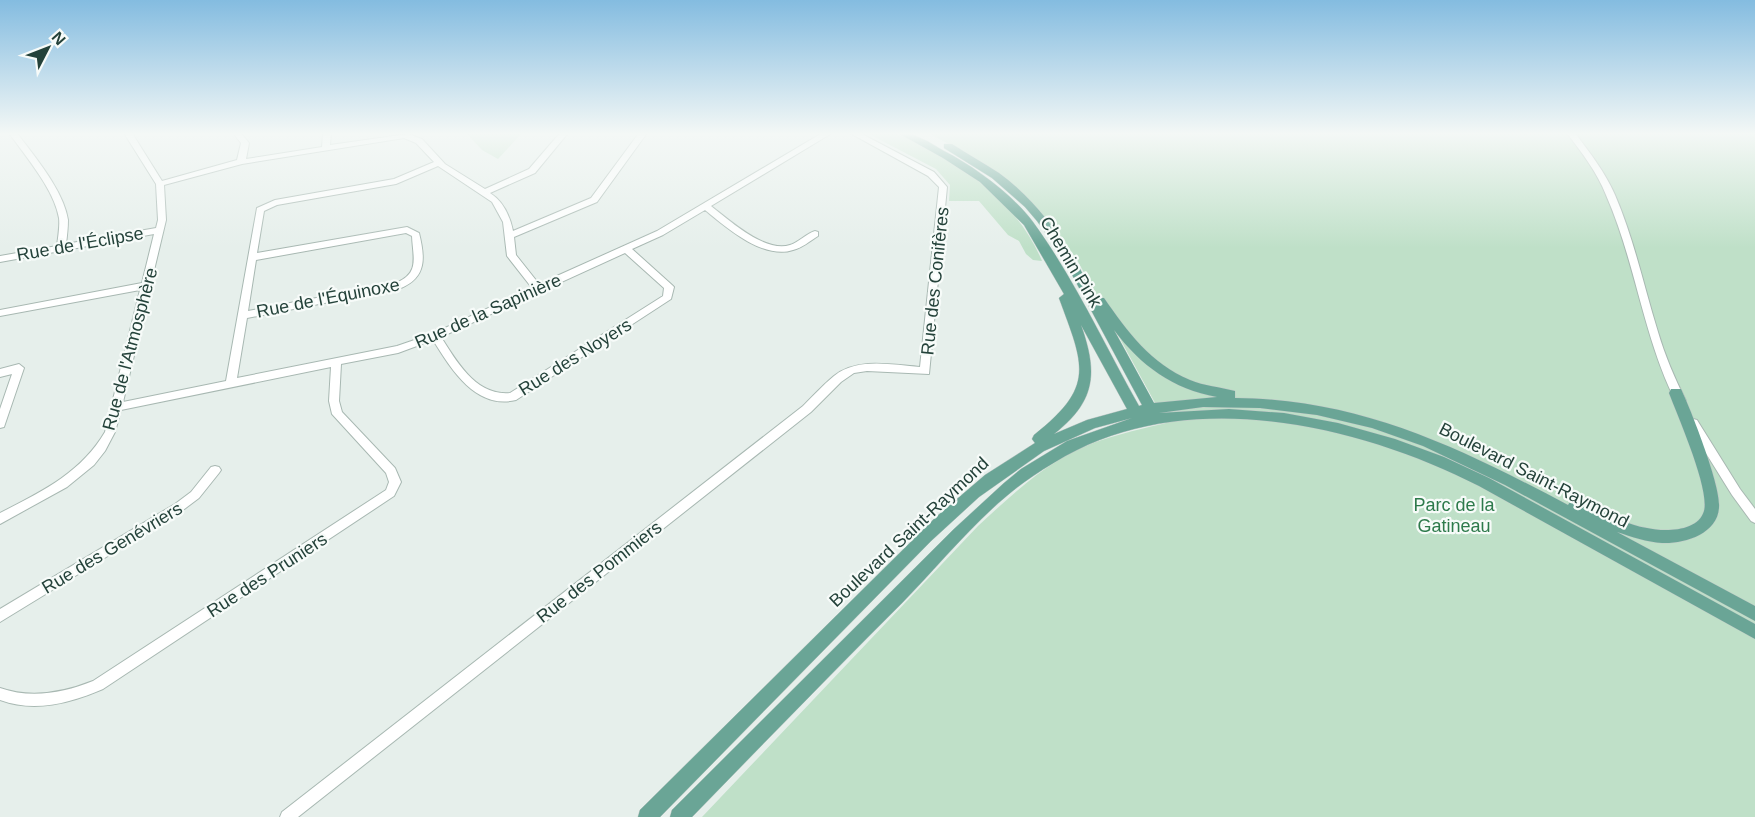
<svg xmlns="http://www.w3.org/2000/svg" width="1755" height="817" viewBox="0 0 1755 817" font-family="Helvetica,sans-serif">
  <rect width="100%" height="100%" fill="#e6efeb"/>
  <path fill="#bfe0c8" d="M466,133H522L498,159L482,150Z
    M867,133C876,133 886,132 895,134C905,136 915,143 924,148C975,173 1020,208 1042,261L1033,260L1026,254L1019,241L1008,235L979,201H949L950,185L936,169Z
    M928,133H1755V817H702L978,526C1003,503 1028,479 1057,461C1089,440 1129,432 1166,423L1076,258L1040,211L1021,192L964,152Z"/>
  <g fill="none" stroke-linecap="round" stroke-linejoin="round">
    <defs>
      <path id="minor" d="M9,133H17C34,156 64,191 68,220C68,228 67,236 66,244L156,228L158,220L156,184L124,133H132L162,181L237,160L241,143L233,133H241L249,143L246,159L322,147L323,133H331L330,145L408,134L422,139L445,164L485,189L529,169L560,133H568L535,173L490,193C503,201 510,216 513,231L591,198L639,133H647L597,202L514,237L516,255L539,284L657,231L822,133H832L711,206C729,220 765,253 790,245C799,242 806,234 815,231L818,232V236C810,241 802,248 793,250C763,260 726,227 705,210L663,235L632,249L672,285L674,287L671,299L516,400C476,410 451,369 433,340L398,353L341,364L339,401L342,412L395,468L401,482L394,496L103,689C70,703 35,713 0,700V688C31,699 63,693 93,681L386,490L389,482L386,473L332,414L329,401L331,367L121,410L115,432L105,451L94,465L67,487L0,524V513C41,492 81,473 105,432L140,290L0,316V310L142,283L154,234L0,262V256L57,246C58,237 60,227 59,218C54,189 26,157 9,133ZM404,138L416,143L434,162L394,179L275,200L257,208L226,381L123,402L150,288L153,285L151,283L166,220L164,185L242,164ZM438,166L492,202L503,222L507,256L532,288L432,334L397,346L237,378L247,318L401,288C427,277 425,257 419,233L407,227L257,253L264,211L277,205L396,184ZM406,233L412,236C413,258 420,273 396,283L248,311L256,260ZM625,253L664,288L663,296L510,393C476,396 457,362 441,337Z
        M850,133H860L934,172L947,187L929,374L867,371L854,373L841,382L811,412L298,817H280L282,812L803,406C813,396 823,385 834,376C858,357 892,365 920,367L939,187L928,176Z
        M1567,133H1575C1590,153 1605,172 1615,195C1634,239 1644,287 1658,332C1665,356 1675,379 1686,401L1685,404H1677C1643,338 1636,263 1606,195C1597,172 1582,153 1567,133Z
        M19,364L24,368L5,424L4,427L0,428V409L12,374L0,377V369Z
        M1693,419L1697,420L1740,489L1755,509V523L1751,521L1732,495L1689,426L1688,423L1689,420Z
        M215,466L219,467L221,470L219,473L199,498L183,510L0,622V609L175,504L191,492L211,467Z"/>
      <path id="major" d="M898,133C916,133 929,142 944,151C974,166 1014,196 1033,222C1074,278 1105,346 1139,406L1142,405L1062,256L1037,221L1025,207L992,178L944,148V144H952C967,154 984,163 999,173C1043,205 1071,251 1096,298H1104C1127,331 1151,364 1190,380C1204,386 1220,387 1235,391V398C1361,399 1460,448 1568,505L1570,502L1575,500C1600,508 1621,524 1647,528C1664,532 1698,532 1704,511C1710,489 1678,417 1669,393L1671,389H1681C1691,410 1721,486 1719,507C1718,534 1684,544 1662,543C1647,542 1632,537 1617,532L1755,606V621L1505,485L1423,446L1372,428L1317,415L1260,408L1203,407L1159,413L1229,409L1284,413L1338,423L1395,439L1444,457L1489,478L1755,624V639L1479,486C1375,433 1239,398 1123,432C1091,441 1061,457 1033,476C986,507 943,561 903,602C832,673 762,745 692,817H670L672,810L954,529L1004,483L1021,469L1067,441L1132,418L1095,428L1044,451L979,497L931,541L660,817H638L640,810L936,517L985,475L1035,443L1032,439L1034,435C1096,386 1084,366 1059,298L1064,294L1024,225L980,182L943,158ZM1081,325L1127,409L1087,420L1054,434C1096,401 1098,373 1081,325ZM1114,330C1141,366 1173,389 1217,397L1154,403Z"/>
    </defs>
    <use href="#minor" stroke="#a8b8b2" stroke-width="2"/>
    <use href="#major" stroke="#c2cac8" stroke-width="1"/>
    <use href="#minor" fill="#fff" fill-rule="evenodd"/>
    <use href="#major" fill="#6aa596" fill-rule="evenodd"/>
  </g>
  <linearGradient id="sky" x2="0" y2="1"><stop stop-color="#84bce0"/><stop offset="0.54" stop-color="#f4f8f6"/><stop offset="1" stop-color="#f4f8f6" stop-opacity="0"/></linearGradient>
  <rect width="1755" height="248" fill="url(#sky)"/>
  <g text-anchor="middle" stroke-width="4.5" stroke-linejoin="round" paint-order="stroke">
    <g font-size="18" fill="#24423a" stroke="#f7fbf9">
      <text transform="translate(80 244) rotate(-10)" y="6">Rue de l'Éclipse</text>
      <text transform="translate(1071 262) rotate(59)" y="6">Chemin Pink</text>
      <text transform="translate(935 281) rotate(-84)" y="6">Rue des Conifères</text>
      <text transform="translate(328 298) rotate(-11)" y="6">Rue de l'Équinoxe</text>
      <text transform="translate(488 311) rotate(-24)" y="6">Rue de la Sapinière</text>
      <text transform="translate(130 349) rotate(-75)" y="6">Rue de l'Atmosphère</text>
      <text transform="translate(575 357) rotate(-32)" y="6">Rue des Noyers</text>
      <text transform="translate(1534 475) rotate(27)" y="6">Boulevard Saint-Raymond</text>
      <text transform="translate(909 532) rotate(-43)" y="6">Boulevard Saint-Raymond</text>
      <text transform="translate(112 548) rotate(-31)" y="6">Rue des Genévriers</text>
      <text transform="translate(599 572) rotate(-38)" y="6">Rue des Pommiers</text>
      <text transform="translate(267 575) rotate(-33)" y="6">Rue des Pruniers</text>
    </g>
    <g font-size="18" fill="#2d7a4b" stroke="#f7fbf9">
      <text x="1454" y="511">Parc de la<tspan x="1454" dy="21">Gatineau</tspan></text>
    </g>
  </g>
  <g transform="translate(48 48) rotate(48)" stroke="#f7fbf9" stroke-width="4.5" paint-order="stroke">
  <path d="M0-4.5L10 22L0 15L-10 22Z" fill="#24423a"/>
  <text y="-9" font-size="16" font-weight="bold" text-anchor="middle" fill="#24423a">N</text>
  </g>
</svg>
